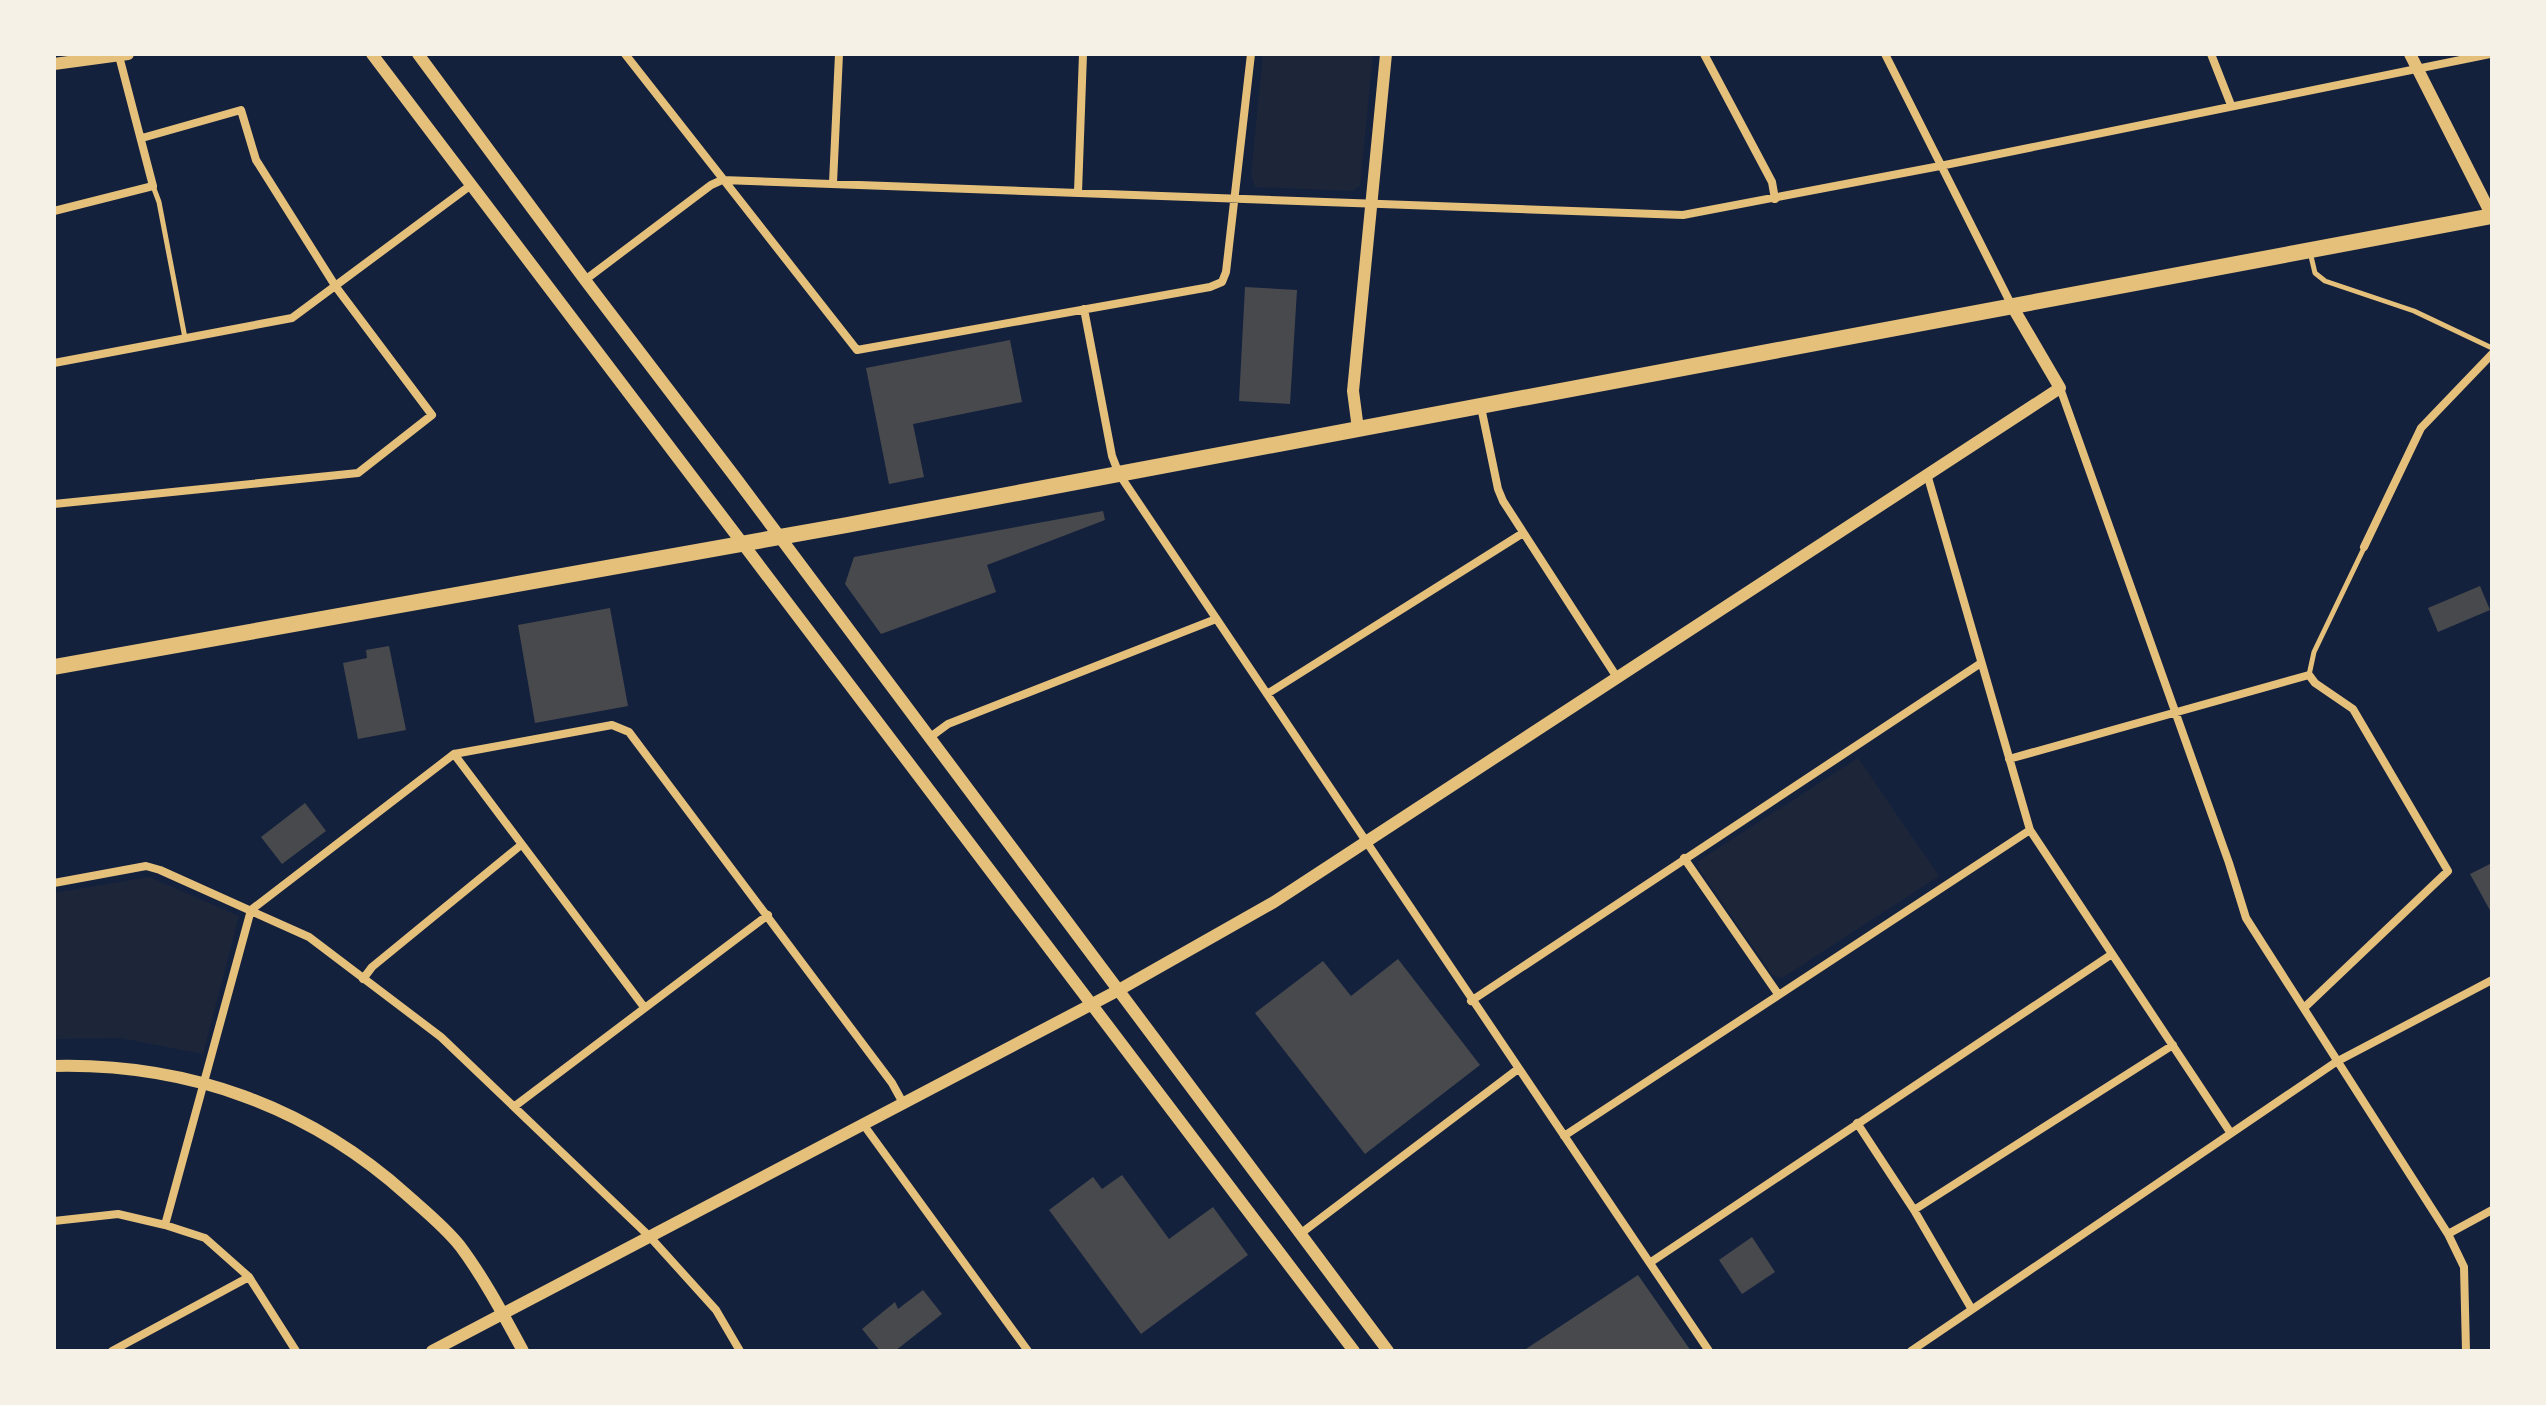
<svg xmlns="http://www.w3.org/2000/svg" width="2546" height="1405" viewBox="0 0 2546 1405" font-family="Commissioner,sans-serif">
  <rect width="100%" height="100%" fill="#14213d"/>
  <path fill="#1d2539" d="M1263,54H1373L1360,186L1353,191L1255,187L1251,175Z
    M1858,758L1939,876L1782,978L1772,975L1698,867L1700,860Z
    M149,877L239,916L203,1054L120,1038L55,1039L54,893Z"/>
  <path fill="#48494c" d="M1245,287L1297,290L1290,404L1239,401Z
    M1010,340L1022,402L913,424L924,477L889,484L866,368Z
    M1103,511L1105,520L987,565L996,592L881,634L845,584L854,557Z
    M2480,586L2490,610L2438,632L2428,608Z
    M610,608L628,706L535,723L518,625Z
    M389,646L406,730L358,739L343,663L367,658L366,650Z
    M305,803L326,831L282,864L261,837Z
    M2492,863V914L2470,874Z
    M1398,959L1480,1065L1365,1154L1255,1013L1323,961L1351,996Z
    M1122,1175L1169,1239L1213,1207L1248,1255L1141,1334L1049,1210L1093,1177L1102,1189Z
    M1752,1237L1775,1272L1742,1294L1719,1260Z
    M1638,1275L1691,1351H1523Z
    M923,1290L942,1314L895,1351H880L862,1329L895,1302L898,1309Z"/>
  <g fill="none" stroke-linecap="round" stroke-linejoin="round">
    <path stroke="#e5c07b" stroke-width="5" d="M153,186L159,202L185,338
      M2310,252L2315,273L2325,281L2414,311L2492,348
      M2309,675L2314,652L2364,548"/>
    <path stroke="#e5c07b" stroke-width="8" d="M625,54L857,350L1210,287L1222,282L1226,272L1251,54
      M1704,54L1772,182L1775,199
      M1885,54L2012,306
      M2211,54L2231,105
      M833,183L839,54
      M1078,192L1083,54
      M54,211L153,186L119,56
      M585,280L711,185L722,180L1683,215L1940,166L2490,54
      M1084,309L1112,456L1119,474L1709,1351
      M54,363L292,318L471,185
      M2060,388L2229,863L2246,918L2448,1234L2464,1267L2466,1351
      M1481,407L1498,489L1503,501L1618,679
      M1927,474L2030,830L2230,1132
      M54,504L358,473L432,415L336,287L256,160L241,110L142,138
      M2364,547L2421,428L2492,354
      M1267,694L1523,533
      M929,738L948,724L1216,619
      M454,754L644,1007
      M2009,759L2309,675L2315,683L2353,709L2448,871L2305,1007
      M1684,858L1778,994
      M54,883L146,866L160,870L309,937L441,1037L650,1237L716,1310L740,1351
      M363,979L372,967L521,845
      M1471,1001L1981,663
      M515,1106L768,915
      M1857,1123L1914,1210L1971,1308
      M863,1124L1028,1351
      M1564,1136L2030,830
      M1914,1210L2173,1045
      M54,1221L118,1214L165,1225L205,1238L249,1277L296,1351
      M165,1225L251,910L454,754L612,725L629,732L892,1083L903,1103
      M1300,1234L1518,1069
      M2448,1234L2492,1210
      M1651,1262L2112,954
      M112,1351L249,1277
      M1911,1351L2336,1062L2492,980"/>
    <path stroke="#e5c07b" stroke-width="12" d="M372,54L1354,1351
      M418,54L585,280L735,477L1388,1351
      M2410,54L2492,216
      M54,64L128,54
      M1358,429L1353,391L1386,54
      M54,1066C187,1063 308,1106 407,1195C425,1211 445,1227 460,1246C484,1278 504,1316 523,1351
      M432,1351L1117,991L1274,902L2060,388L2012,306"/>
    <path stroke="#e5c07b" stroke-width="16" d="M54,667L847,525L2492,216"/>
  </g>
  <rect width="2546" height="1405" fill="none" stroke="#f6f1e7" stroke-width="112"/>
</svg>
